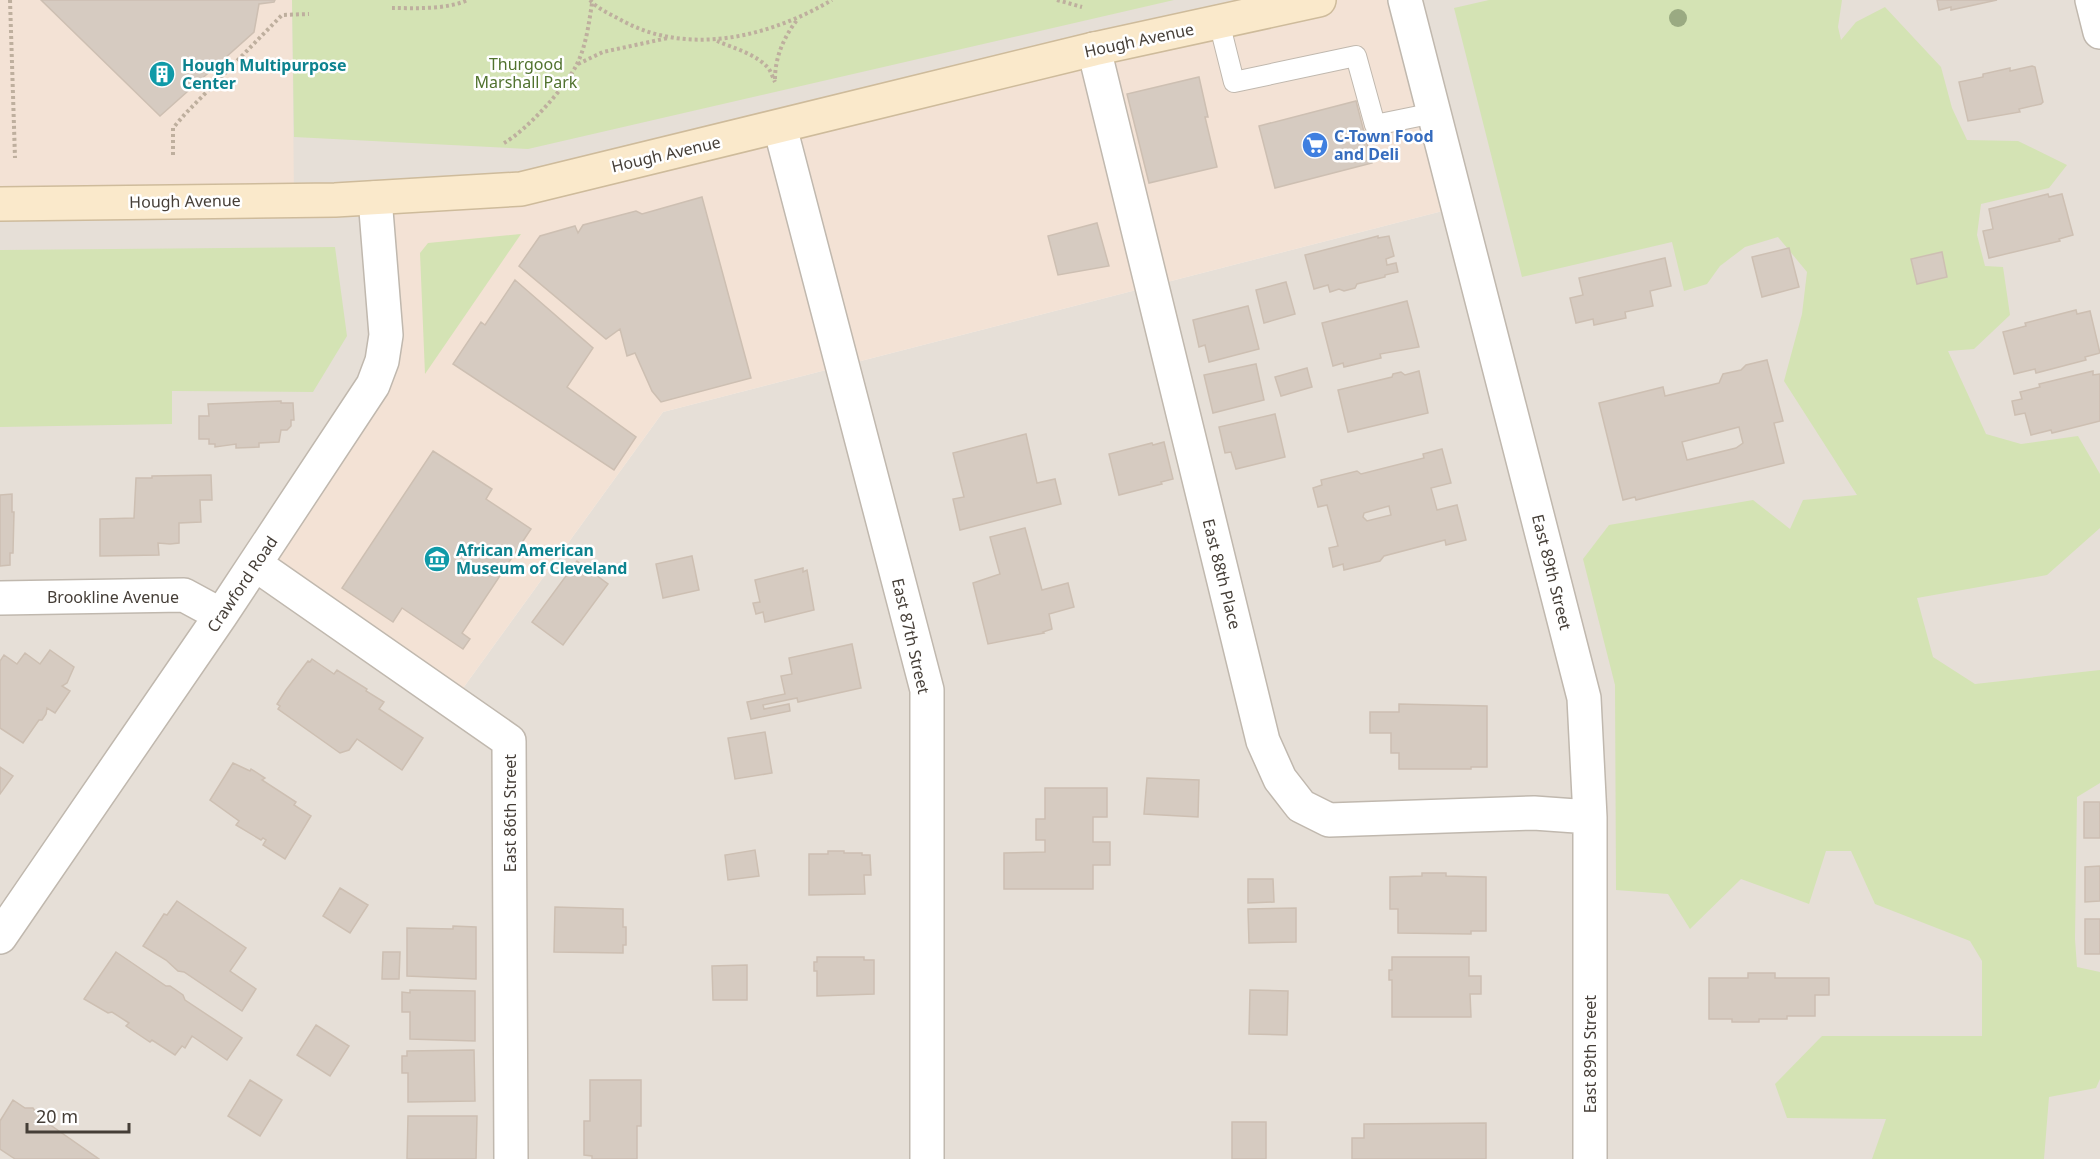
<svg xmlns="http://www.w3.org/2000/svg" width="2100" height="1159" viewBox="0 0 2100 1159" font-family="'Noto Sans',sans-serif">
  <rect width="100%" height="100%" fill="#f3eee8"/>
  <path fill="#e6dfd7" d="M0,0H1319L780,127L453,702L663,412L1458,207L1405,0H2100V1159H0Z"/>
  <path fill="#f3e2d5" d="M0,0H292L294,200L0,204Z
    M1319,0H1405L1458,207L663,412L453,702L255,564L373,385L375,198L428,196Z"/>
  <path fill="#d4e3b4" d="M292,0H1174L528,149L294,137Z
    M1489,0H1842L1838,27L1841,40L1856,22L1885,7L1941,67L1952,108L1967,140L2018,141L2067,165L2049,188L1981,204L1977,235L1985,266L2003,267L2010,315L1974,349L1948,351L1986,434L2021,444L2078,436L2100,474V528L2047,575L1917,598L1933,657L1975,684L2100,670V783L2077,797L2075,939L2077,967L2100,972V1079L2096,1088L2049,1097L2044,1159H1872L1886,1119L1787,1118L1775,1084L1822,1036H1982V961L1970,941L1875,904L1851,851H1826L1809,904L1741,879L1690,929L1668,894L1616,890L1615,685L1583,559L1609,525L1753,500L1790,529L1803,500L1857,495L1784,381L1802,314L1807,272L1778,237L1745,247L1720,266L1707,284L1684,291L1672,242L1522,277L1454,8Z
    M521,234L425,374L420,253L428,243Z
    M335,247L347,336L313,392L172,391V424L0,427V250Z"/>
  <path fill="#d6cbc1" stroke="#cdbfb2" stroke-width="1.5" fill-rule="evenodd" d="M41,0H275L274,2L259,4L254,32L160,116Z
    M1937,0H1997L1951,10V7L1939,10Z
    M2032,66L2035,67L2043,102L2041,104L2019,109L2020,112L1968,121L1959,82L1983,77V74L2010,68V71Z
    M1199,77L1208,117H1205L1217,167L1149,183L1127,94Z
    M1356,101L1372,163L1275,188L1259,126Z
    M2048,194L2049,197L2062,194L2073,235L2059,239L2060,241L1989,258L1983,231L1993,229L1989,209Z
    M702,197L751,378L661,402L652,391L635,353L627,356L620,329L606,339L519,266L540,236L575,226L578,233L583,225L636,211L642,214Z
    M1097,223L1109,266L1058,275L1048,236Z
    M1378,236V238L1389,236L1394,256L1386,259L1387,265L1396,263L1398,272L1385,275V277L1357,284L1355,288L1344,291L1339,289L1330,292L1328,285L1314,289L1305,255Z
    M1789,248L1799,287L1762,297L1752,257Z
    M1942,252L1947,277L1917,284L1911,259Z
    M1665,258L1671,286L1650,291L1653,306L1625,312L1626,318L1594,325L1593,319L1576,323L1570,298L1583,295L1579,278Z
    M515,280L593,348L567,387L636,437L614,470L453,364L481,322L485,325Z
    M1286,282L1295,314L1264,323L1256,290Z
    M1407,301L1419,347L1380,354L1381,358L1344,367L1343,363L1333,366L1322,323Z
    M1248,306L1259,349L1209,362L1205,345L1199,347L1193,320Z
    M2076,310L2077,314L2090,311L2100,353L2085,357L2086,360L2036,373L2035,369L2014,374L2003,332L2026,326L2025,323Z
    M1767,360L1783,421L1774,423L1784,463L1636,500L1635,497L1623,500L1599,403L1663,387L1665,396L1719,383L1723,374L1741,370L1746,365ZM1739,427L1743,443L1736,448L1687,460L1682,442Z
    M1256,364L1264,400L1213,413L1204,375Z
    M1307,368L1312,387L1281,396L1275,377Z
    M1419,371L1428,413L1348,432L1338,390L1392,377L1393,374L1401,372L1405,375Z
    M2093,371V375L2100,374V421L2052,433L2051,430L2031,435L2025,413L2015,415L2012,401L2022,399L2020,392L2040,387L2039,384Z
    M281,401V403H293L294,420H291V426L287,430H281L279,442L259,443V447L236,448V444L215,447V444H209V439H199V416H209L208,404Z
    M1275,414L1285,457L1236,469L1231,452L1225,453L1219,427Z
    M1026,434L1037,483L1055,479L1061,504L960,530L953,499L964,497L953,453Z
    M1164,442L1173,479L1161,482L1162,484L1119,495L1109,454L1152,443L1153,445Z
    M1442,449L1451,483L1431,488L1437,510L1457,505L1466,540L1446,545L1445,540L1384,556L1380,561L1344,570L1343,564L1333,567L1329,548L1338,546L1327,505L1318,507L1313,488L1322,485L1321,480L1357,471L1361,474L1424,458L1423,454ZM1389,506L1391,515L1367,521L1363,517L1364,513Z
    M433,451L492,489L486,499L531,529L462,633L470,639L463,649L402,608L393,622L342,588Z
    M211,475L212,500H200L201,522L179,523V543L170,544L158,543L159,555L100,556V519L134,518L136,478H152V476Z
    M12,494V512H14L13,553H10V565L0,566V495Z
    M1025,528L1042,590L1068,583L1074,607L1049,614L1052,629L1043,632L1044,633L988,644L973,583L1000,574L990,537Z
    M692,556L699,590L663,598L656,564Z
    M577,561L608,584L563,645L532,622Z
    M803,568V572L807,570L814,610L765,622L763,612L756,614L753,603L760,602L755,580Z
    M852,644L861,688L798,702L797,698L763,705L764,709L789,704L790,711L751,719L747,702L785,694L781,676L792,674L789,658Z
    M50,650L74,667L67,683L62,686L70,691L55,713L47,708L46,714L42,720H39L23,743L0,728V661L4,655L17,664L25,653L40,664Z
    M312,659L334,674L337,670L367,689L366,691L384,702L379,709L423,738L402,770L357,739L349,750L340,753L278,709L280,706L277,704L286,690L308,661L310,662Z
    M1399,704L1487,706V767H1471V769H1399V753H1391V733H1370V712H1399Z
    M765,732L772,773L735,779L728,738Z
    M233,763L250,771L251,769L265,778L262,780L296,802L294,805L311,816L285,859L263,845L266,840L263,838L261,840L236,825L239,821L210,800Z
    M0,767L13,776L0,794Z
    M1147,778L1199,780L1198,817L1144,814Z
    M1045,788H1107V817H1093V842H1110V865H1093V889H1004V853L1045,852V840H1036V819H1045Z
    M2084,802H2100V838H2084Z
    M755,850L759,876L728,880L725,855Z
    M828,851H844V853H862V855H870L871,875H864L865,894L809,895V854H828Z
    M2100,866V901L2085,902V867Z
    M1422,873H1446V876L1486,877V931H1471V934L1398,933V909H1390V877L1422,876Z
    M1248,879H1273L1274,902L1248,903Z
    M340,888L368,905L350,933L323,916Z
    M177,901L246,948L230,971L256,989L242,1011L184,972L178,971L166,960L143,946L164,914L167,915Z
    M555,907L623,909V927H626V945H623V953L554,952Z
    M1296,908V942L1249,943L1248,909Z
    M2085,919H2100V954H2085Z
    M453,926L476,927V979L407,976V928L453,929Z
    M116,952L166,986H170L183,995L185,1000L242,1038L227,1060L192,1036L185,1048L182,1046L175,1055L152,1040L150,1042L126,1026L129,1023L112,1012L108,1013L84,999Z
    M383,952H400L399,979H382Z
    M817,957H864V960H874V994L817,996V971H814V962H817Z
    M1392,957H1469V976H1481V994H1470L1471,1017H1392V980H1389V970H1392Z
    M747,965V1000H713L712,966Z
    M1748,973H1775V978H1829V995H1815V1016H1787V1019H1759V1022H1732V1019H1709V978H1748Z
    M410,990L475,991V1041L410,1039V1012H402V992L410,993Z
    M1250,990L1288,991L1287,1035L1249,1034Z
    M316,1025L349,1046L330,1076L297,1055Z
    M474,1050L475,1101L408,1102V1073H402V1056H407V1051Z
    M250,1080L282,1100L260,1136L228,1116Z
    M590,1080H641V1126H637V1159H592V1156L584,1155V1121H590Z
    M13,1100L25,1108H33L39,1117L99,1159H15L0,1149V1121Z
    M408,1116H477L476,1159H407Z
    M1232,1122H1266V1159H1232Z
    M1486,1123V1159H1352V1138H1364V1124Z"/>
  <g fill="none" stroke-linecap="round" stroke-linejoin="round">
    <defs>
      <path id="lane" d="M1219,22L1234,82L1356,56L1375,125L1434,113"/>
      <path id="street" d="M1405,0L1584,698L1590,817V1159
        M2092,0L2100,32
        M1094,49L1263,741L1280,779L1301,806L1329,820L1534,813L1590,817
        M780,127L927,690V1159
        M255,564L509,741L511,1159
        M0,598L184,595L221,615
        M0,937L221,615L373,385L382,361L386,335L375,198"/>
      <path id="secondary" d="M0,204L335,200L521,189L1094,49L1319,0"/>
    </defs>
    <use href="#lane" stroke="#c0b8ae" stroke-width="22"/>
    <use href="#street" stroke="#c0b8ae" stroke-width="36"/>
    <use href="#secondary" stroke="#cebb9b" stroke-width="36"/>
    <path stroke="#beaf9e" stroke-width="4" stroke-dasharray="3 3" stroke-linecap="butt" d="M10,0L15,158
      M590,0C598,9 610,14 621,20C688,57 769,37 832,0
      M1057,0L1082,7
      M392,8C416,8 445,10 468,0
      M717,41C733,48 757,54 769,69C771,72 773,78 775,82
      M578,64L603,52L668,38
      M775,79C775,57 784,37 797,20
      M504,143C527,130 564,89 576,66C586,47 589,23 592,3
      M173,155V128L185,114L282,15L309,14"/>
    <use href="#lane" stroke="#fff" stroke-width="20"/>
    <use href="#street" stroke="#fff" stroke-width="33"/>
    <use href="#secondary" stroke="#fae9cb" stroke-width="33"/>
  </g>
  <circle fill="#9aaa82" cx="1678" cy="18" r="9"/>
  <defs>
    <symbol id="building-disc" viewBox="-11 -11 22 22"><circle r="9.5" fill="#0f9aa8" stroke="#fff"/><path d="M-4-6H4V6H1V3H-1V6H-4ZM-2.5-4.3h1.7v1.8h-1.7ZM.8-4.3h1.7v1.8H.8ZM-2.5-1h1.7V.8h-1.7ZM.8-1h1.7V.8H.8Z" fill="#fff"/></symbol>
    <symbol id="supermarket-disc" viewBox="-11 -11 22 22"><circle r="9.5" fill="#3f7fe0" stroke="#fff"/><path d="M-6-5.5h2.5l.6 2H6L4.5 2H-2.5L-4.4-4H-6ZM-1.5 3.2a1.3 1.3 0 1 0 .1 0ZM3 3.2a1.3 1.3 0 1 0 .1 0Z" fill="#fff"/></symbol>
    <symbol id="museum-disc" viewBox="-11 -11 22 22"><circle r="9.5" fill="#0f9aa8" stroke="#fff"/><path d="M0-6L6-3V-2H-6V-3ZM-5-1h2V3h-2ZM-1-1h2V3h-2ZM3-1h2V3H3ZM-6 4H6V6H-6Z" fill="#fff"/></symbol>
  </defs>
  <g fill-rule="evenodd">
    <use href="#building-disc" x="147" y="59" width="30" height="30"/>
    <use href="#supermarket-disc" x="1300" y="130" width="30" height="30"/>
    <use href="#museum-disc" x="422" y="544" width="30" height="30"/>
  </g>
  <g text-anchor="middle" stroke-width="5" stroke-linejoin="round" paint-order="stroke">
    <g font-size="16" fill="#453e37" stroke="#fff">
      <text transform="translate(1139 40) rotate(-12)" y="6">Hough Avenue</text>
      <text transform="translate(666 154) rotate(-13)" y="6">Hough Avenue</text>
      <text transform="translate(185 201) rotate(-1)" y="6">Hough Avenue</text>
      <text transform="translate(1552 572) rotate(76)" y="6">East 89th Street</text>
      <text transform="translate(1222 574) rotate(76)" y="6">East 88th Place</text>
      <text transform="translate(242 584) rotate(-56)" y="6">Crawford Road</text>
      <text x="113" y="603">Brookline Avenue</text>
      <text transform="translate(911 636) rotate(77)" y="6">East 87th Street</text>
      <text transform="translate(510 813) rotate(-90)" y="6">East 86th Street</text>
      <text transform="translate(1590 1054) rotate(-90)" y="6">East 89th Street</text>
    </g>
    <g font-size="16" fill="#51722f" stroke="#fff">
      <text x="526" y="70">Thurgood<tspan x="526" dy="18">Marshall Park</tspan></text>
    </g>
    <g font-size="16" font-weight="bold" fill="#0d838f" stroke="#fff" text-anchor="start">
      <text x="182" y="71">Hough Multipurpose<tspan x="182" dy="18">Center</tspan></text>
      <text x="456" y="556">African American<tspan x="456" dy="18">Museum of Cleveland</tspan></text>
    </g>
    <g font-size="16" font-weight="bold" fill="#366cbe" stroke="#fff" text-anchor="start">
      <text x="1334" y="142">C-Town Food<tspan x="1334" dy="18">and Deli</tspan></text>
    </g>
  </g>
  <path d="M27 1123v9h102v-9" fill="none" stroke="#453e37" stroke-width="3"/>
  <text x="36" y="1123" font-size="18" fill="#453e37" stroke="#ffffff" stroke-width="4.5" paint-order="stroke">20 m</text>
</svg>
